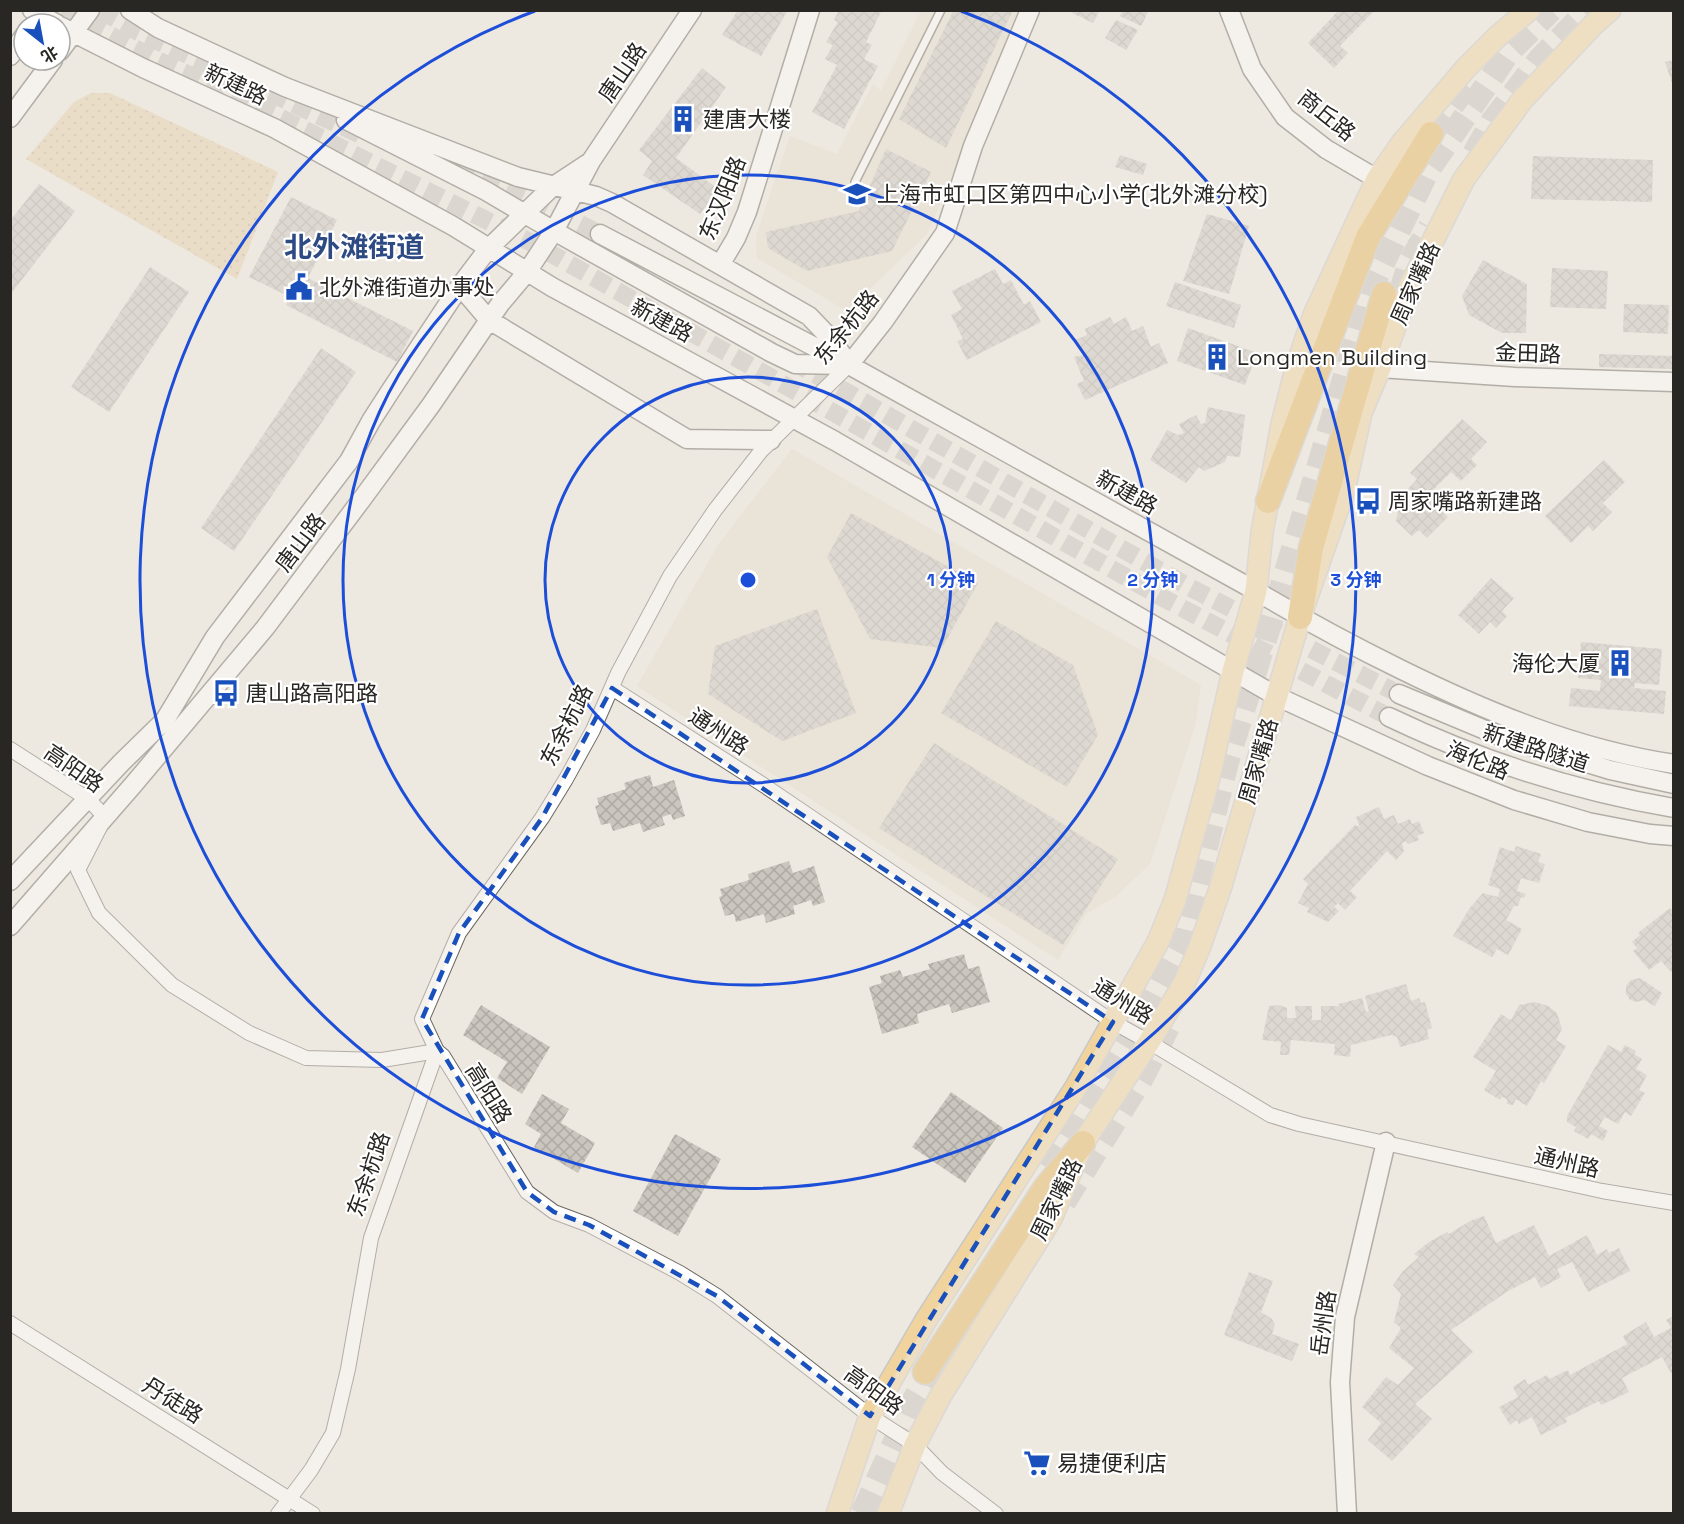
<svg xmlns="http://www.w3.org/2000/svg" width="1684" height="1524" viewBox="0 0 1684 1524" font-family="'Space Grotesk','Noto Sans SC',sans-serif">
  <defs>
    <pattern id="grass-dots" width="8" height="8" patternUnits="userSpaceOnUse" patternTransform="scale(1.5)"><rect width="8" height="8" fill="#e6d1ab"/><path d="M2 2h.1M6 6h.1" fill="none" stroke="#c5b393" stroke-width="1.8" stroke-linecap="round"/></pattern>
    <pattern id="building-cross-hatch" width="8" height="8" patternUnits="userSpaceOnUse" patternTransform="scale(1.5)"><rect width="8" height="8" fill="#cac6be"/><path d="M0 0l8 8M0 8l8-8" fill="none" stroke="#aeaaa3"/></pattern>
  </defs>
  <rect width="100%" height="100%" fill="#ede8e0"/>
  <path fill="#e5ddce" d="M921,11H1023L927,234L847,311L757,258L756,236L790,136L837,154L873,84L881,91Z
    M792,449L1201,685L1195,726L1150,864L1115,897L1087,913L1058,960L637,686L718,545Z"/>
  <path fill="url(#grass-dots)" d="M91,93H110L278,172L237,279L26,159L74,102Z"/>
  <path fill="url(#building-cross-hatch)" d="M738,10H788L761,56L722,35Z
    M839,10H882L866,42L872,45L864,59L878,66L844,129L812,112L837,65L825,59L833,45L826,42L838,22L834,20Z
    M954,10H1013L946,148L899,119Z
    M1074,10H1100L1093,23L1072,13Z
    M1123,10H1149L1141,26L1120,16Z
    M1339,10H1375L1340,46L1348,53L1334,68L1308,43Z
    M1116,20L1138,30L1126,50L1105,38Z
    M1674,60V86H1673L1665,62Z
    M702,68L726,87L676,158L718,189L700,214L643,175L652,161L639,150Z
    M886,149L931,172L892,251L807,271L768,248L766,232L859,211Z
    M1120,155L1147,164L1143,175L1115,167Z
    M1533,156L1653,160L1652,202L1531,199Z
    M39,184L75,211L10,295V221Z
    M291,197L337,220L308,278L413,331L397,362L286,305L290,297L249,277Z
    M1207,214L1249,226L1229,294L1183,281Z
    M1483,260L1527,284L1526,333H1502L1469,315L1462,296Z
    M150,267L189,292L109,412L71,387Z
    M1552,268L1608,271L1606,309L1550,307Z
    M995,269L1003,284L1011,280L1024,305L1030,301L1041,322L967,360L957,341L963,339L951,315L962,309L952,291Z
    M1175,282L1241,305L1234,328L1166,306Z
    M1624,304L1669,305L1668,334L1623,332Z
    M1110,317L1114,324L1126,317L1132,331L1143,326L1151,347L1159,343L1168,363L1085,400L1077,384L1084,381L1074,357L1083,355L1075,340L1087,335L1085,329Z
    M1188,328L1257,353L1245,385L1177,361Z
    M321,348L356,372L234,551L201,528Z
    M1599,354L1674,356V369L1599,367Z
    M1208,407L1245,415L1240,457L1227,456L1225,462L1204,471L1199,467L1186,483L1150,460L1167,430L1178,435L1184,433L1179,424L1196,415L1201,424L1205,423Z
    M1462,419L1487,442L1471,459L1477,465L1461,481L1451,472L1427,496L1448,517L1427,538L1419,530L1412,536L1396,521L1400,498L1417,479L1410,473Z
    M1604,460L1625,482L1603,503L1612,512L1593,531L1588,526L1571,543L1545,516Z
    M851,513L978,583L942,648L870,639L827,557Z
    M1491,578L1514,598L1502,611L1507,616L1496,628L1490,622L1479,634L1458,615Z
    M817,609L856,713L782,741L708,694L715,646Z
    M996,621L1073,665L1098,735L1067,787L941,713Z
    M1581,642L1662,649L1659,685L1635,683L1634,688L1666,691L1664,714L1569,706L1571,688L1600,691L1601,680L1578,678Z
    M934,743L1118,859L1063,945L879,828Z
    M650,775L653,787L674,780L685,816L673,820L671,814L662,817L665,825L643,832L640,823L613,831L610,823L601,825L595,806L599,805L597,798L626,789L624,783Z
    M1379,807L1384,819L1394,815L1398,824L1410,819L1412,824L1419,821L1424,833L1417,836L1419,840L1408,844L1406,841L1402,843L1404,851L1396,860L1387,851L1350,891L1357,897L1345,910L1338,903L1334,907L1339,911L1328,922L1307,912L1309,908L1298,903L1308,884L1303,879L1355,825L1360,827L1356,817Z
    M1516,846L1541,854L1538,862L1545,864L1539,883L1521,878L1517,891L1526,894L1524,898L1521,897L1518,906H1514L1506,920L1522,929L1508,955L1497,949L1492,957L1453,936L1469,909L1483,893L1498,897L1500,889L1488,885L1500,847L1514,852Z
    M789,861L793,873L814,866L825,902L813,906L811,900L793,906L795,914L766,923L764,914L736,922L734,914L725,916L719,897L722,896L720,889L749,880L748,874Z
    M1670,908L1674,913V970L1671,972L1661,961L1649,970L1633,951L1637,948L1632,942L1640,935L1638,933Z
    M964,954L968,969L979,966L990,1002L952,1013L949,1004L917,1014L919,1023L882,1034L869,987L882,983L880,976L900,970L903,977L930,969L928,964Z
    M1640,978L1662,993L1655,1006L1644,1000L1636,1002L1630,1000L1626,994V986L1631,980Z
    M1406,984L1411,1001L1419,998L1421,1003L1425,1002L1432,1028L1427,1030L1429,1039L1400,1047L1397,1037L1391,1035L1351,1045L1350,1057L1334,1055L1335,1044L1291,1040L1289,1055H1280L1281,1042L1262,1040L1269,1006L1279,1005L1287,1008V1018H1296L1295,1006H1312V1020H1321V1006H1340L1338,1004L1362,998L1366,1012L1369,1011L1365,996Z
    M1535,1002L1548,1006L1557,1013L1562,1029L1556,1040L1566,1046L1544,1083L1541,1081L1527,1106L1516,1099L1513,1105L1507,1104V1099L1502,1097L1500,1100L1484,1090L1496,1071L1473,1057L1501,1014L1511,1020L1519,1005Z
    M481,1005L550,1047L522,1094L497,1078L507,1062L463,1035Z
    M1608,1045L1621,1052L1625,1045L1636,1051L1634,1054L1642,1059L1636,1069L1647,1075L1639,1090L1645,1093L1631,1116L1625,1112L1618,1124L1605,1117L1599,1126L1608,1131L1603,1141L1591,1134L1588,1139L1574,1131L1576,1127L1567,1122V1116Z
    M951,1092L1003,1128L965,1183L912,1147Z
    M542,1094L569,1109L561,1123L595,1143L578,1173L534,1147L541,1134L525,1124Z
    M675,1134L721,1159L678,1236L633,1211Z
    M1484,1216L1496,1243L1534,1225L1549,1256L1587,1235L1597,1255L1607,1249L1609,1253L1619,1248L1630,1271L1588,1292L1572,1262L1557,1269L1561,1277L1541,1288L1535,1277L1508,1291L1451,1330L1473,1352L1415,1404L1432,1419L1392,1461L1368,1440L1381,1423L1362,1407L1386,1377L1398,1385L1414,1368L1389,1348L1401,1328L1394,1322L1401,1294L1393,1285L1403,1271L1419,1257L1414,1254L1429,1242L1447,1232L1449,1234L1470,1221Z
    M1249,1272L1273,1281L1261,1312L1272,1319L1275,1325L1272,1334L1299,1344L1292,1361L1224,1335Z
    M1674,1316V1371L1671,1373L1662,1357L1622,1378L1629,1392L1601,1405L1599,1401L1565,1418L1567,1422L1541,1435L1532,1417L1519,1424L1517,1420L1510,1425L1499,1407L1518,1397L1513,1387L1525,1379L1528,1385L1547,1375L1549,1379L1568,1370L1570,1375L1627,1344L1623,1336L1646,1322L1654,1337L1671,1328L1666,1320Z"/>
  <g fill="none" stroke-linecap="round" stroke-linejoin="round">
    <path stroke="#c6c1ba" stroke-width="18" stroke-dasharray="18 9" stroke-linecap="butt" d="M63,10L155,59L273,114L532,243L1165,599L1389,717
      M100,10L138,32L361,135
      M457,168L546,207L600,234
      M792,361L1189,587L1399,694"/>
    <path stroke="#c6c1ba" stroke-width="24" stroke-dasharray="24 12" stroke-linecap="butt" d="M1431,134L1469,83
      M1474,154L1492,122L1539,60L1588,10
      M1400,294L1410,262L1430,227
      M1051,1170L1131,1037L1184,937L1227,762L1316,475L1370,290L1427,172L1509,52L1551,10
      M1064,1202L1142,1078L1170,1023
      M862,1514L915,1398L939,1357"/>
    <defs>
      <path id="lane" d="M855,182L941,10"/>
      <path id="street" d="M849,365L761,451L715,510L670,576L618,673L593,730L566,779L542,818L459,933L422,1019L437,1051L443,1056L527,1192L554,1212L589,1225L680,1273L717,1296L870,1416L915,1445L942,1473L996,1514
        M612,688L765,786L1113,1022L1149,1042L1270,1115L1299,1124L1602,1191L1674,1203
        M10,749L88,799L105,817L78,870L99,913L172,985L249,1033L306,1058L382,1060L437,1051
        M10,1323L313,1514
        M278,1514L311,1470L333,1433L348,1369L371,1238L437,1051"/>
      <path id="secondary" d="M32,10L57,24
        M130,10L158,28L285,87L518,177L596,196L612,203L809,316L831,339L848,363
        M1229,10L1252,69L1285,117L1326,149L1377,179
        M60,26L143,68L274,128L453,226L552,287L835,441L1276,696L1428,766L1514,800L1588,822L1650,834L1674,836
        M60,51L90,10
        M10,56L24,36
        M10,118L53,60
        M346,120L486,191L554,231L772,353L795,364L845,365
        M600,234L849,365L1256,591C1303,619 1351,645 1400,669C1487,712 1576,749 1674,764
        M720,265L736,238L747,212L810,10
        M460,286L489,320L687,439L771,440
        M849,365L883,322L945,233L973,146L1030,10
        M1380,368L1515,377L1674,382
        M1399,694L1502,737L1610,770L1674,784
        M1389,717C1479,760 1574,791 1674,808
        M10,881L121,763L165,720L215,637L349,461L371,421L391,390L460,286L488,249L552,187L590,162
        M10,926L133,785L265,628L362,499L431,405L500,304L527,272L554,231L591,161L692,10
        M1347,1514L1340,1382L1345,1317L1386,1142"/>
      <path id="primary" d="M837,1514L870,1416L926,1320L1076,1087L1158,942L1175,900L1208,782L1233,671L1256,591L1262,532L1282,424L1297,365L1314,315L1337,265L1377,179L1402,143L1466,68L1498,36L1529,10
        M888,1514L915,1445L941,1395L1051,1219L1083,1143L1149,1042L1185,982L1200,946L1221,886L1300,617L1344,491L1361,413L1380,368L1410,286L1464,179L1523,99L1593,25L1610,10"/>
      <path id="highway" d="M1268,501L1368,237L1431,134
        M1300,617L1311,548L1384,294
        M925,1372L1046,1187L1083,1143"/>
    </defs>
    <use href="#lane" stroke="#6c6861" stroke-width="10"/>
    <use href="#street" stroke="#6c6861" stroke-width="16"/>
    <use href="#secondary" stroke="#6c6861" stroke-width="21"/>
    <use href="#primary" stroke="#c7c7c6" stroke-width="24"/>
    <use href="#highway" stroke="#c7c7c6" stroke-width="27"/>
    <use href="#lane" stroke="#fff" stroke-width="7"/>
    <use href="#street" stroke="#fff" stroke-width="14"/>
    <use href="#secondary" stroke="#fff" stroke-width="18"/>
    <use href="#primary" stroke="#f1d49d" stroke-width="21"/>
    <use href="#highway" stroke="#e7b75c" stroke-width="24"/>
  </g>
  <path d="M0 0H1684V1524H0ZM612,688L1113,1022L870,1416L717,1296L589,1225L554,1212L527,1192L422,1019L459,933L542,818Z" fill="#ede8e0" fill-opacity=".55" fill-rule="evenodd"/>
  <path fill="none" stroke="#1950bc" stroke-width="4.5" stroke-dasharray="12 8" stroke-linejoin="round" d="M612,688L1113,1022L870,1416L717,1296L589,1225L554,1212L527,1192L422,1019L459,933L542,818Z"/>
  <g fill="none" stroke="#1d4ed8" stroke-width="3">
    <circle cx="748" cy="580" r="203"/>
    <circle cx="748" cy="580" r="405"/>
    <path d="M961 11A608 608 0 1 1 535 11"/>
  </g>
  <defs>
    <symbol id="building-bare" viewBox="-9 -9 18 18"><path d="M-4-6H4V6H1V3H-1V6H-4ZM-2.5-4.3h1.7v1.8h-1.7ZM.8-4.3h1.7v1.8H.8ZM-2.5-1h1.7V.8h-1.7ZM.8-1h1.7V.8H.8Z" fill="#1950bc" stroke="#fff" stroke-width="2.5" paint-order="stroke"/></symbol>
    <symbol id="school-bare" viewBox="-9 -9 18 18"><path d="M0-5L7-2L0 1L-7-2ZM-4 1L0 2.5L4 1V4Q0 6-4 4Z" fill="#1950bc" stroke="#fff" stroke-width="2.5" paint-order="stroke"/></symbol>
    <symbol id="civic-bare" viewBox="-9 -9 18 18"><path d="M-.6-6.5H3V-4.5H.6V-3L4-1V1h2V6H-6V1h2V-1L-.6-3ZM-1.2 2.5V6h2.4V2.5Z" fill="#1950bc" stroke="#fff" stroke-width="2.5" paint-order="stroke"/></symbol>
    <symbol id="bus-bare" viewBox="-9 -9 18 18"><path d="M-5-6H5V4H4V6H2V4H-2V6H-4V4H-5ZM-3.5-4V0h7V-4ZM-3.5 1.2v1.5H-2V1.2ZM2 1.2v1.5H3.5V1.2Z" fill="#1950bc" stroke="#fff" stroke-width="2.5" paint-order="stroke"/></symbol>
    <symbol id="supermarket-bare" viewBox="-9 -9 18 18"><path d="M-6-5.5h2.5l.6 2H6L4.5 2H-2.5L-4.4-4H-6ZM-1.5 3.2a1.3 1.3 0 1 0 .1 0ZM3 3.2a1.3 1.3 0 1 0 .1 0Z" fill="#1950bc" stroke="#fff" stroke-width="2.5" paint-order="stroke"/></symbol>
  </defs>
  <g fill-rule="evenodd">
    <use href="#building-bare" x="664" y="100" width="38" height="38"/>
    <use href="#school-bare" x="838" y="175" width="38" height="38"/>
    <use href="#civic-bare" x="280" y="268" width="38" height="38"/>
    <use href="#building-bare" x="1198" y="338" width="38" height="38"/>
    <use href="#bus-bare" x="1349" y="482" width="38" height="38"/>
    <use href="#building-bare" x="1601" y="644" width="38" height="38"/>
    <use href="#bus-bare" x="207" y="674" width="38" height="38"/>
    <use href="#supermarket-bare" x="1018" y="1444" width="38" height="38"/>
  </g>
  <g text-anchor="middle" stroke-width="4.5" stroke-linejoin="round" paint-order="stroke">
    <g font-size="22" fill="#282724" stroke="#fff">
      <text transform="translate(622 72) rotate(-56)" y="8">唐山路</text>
      <text transform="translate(236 84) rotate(25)" y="8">新建路</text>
      <text transform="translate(1327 115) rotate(39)" y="8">商丘路</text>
      <text transform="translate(722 198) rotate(-68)" y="8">东汉阳路</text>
      <text transform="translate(1415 283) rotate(-66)" y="8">周家嘴路</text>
      <text transform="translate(662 320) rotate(28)" y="8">新建路</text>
      <text transform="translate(846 327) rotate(-51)" y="8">东余杭路</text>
      <text transform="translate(1528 353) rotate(2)" y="8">金田路</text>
      <text transform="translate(1127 492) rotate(29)" y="8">新建路</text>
      <text transform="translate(300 542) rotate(-53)" y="8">唐山路</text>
      <text transform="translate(566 725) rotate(-63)" y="8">东余杭路</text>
      <text transform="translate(719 731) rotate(33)" y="8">通州路</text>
      <text transform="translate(1536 748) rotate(18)" y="8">新建路隧道</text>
      <text transform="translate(1478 760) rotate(22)" y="8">海伦路</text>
      <text transform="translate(1258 761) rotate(-74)" y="8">周家嘴路</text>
      <text transform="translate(74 768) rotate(35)" y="8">高阳路</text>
      <text transform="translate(1123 1001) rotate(31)" y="8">通州路</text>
      <text transform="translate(489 1093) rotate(58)" y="8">高阳路</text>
      <text transform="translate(1567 1162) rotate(13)" y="8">通州路</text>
      <text transform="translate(368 1174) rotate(-71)" y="8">东余杭路</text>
      <text transform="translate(1056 1199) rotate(-64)" y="8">周家嘴路</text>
      <text transform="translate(1323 1323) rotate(-82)" y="8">岳州路</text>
      <text transform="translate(874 1390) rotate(36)" y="8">高阳路</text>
      <text transform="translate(173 1400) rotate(32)" y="8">丹徒路</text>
    </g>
    <g font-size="22" fill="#282724" stroke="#fff" text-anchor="start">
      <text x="703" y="127">建唐大楼</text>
      <text x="877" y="202">上海市虹口区第四中心小学(北外滩分校)</text>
      <text x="319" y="295">北外滩街道办事处</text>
      <text x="1237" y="365">Longmen Building</text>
      <text x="1388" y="509">周家嘴路新建路</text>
      <text x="1600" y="671" text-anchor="end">海伦大厦</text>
      <text x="246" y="701">唐山路高阳路</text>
      <text x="1057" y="1471">易捷便利店</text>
    </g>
    <g font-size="28" font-weight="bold" fill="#2d4a82" stroke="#fff">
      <text x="354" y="257">北外滩街道</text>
    </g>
  </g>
  <circle cx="748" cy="580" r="9" fill="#1d4ed8" stroke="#fff" stroke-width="3"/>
  <g font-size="18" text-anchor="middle" font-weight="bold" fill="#1d4ed8" stroke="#fff" stroke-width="4.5" stroke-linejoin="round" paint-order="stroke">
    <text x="951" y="586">1 分钟</text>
    <text x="1153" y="586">2 分钟</text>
    <text x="1356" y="586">3 分钟</text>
  </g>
  <rect width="1684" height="1524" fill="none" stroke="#282724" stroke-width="24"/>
  <g transform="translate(42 42) rotate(149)"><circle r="28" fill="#ffffff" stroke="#a9a9a7" stroke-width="1.5"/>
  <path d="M0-4.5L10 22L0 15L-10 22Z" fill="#1950bc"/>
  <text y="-9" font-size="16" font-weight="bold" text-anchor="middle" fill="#282724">北</text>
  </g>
</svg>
